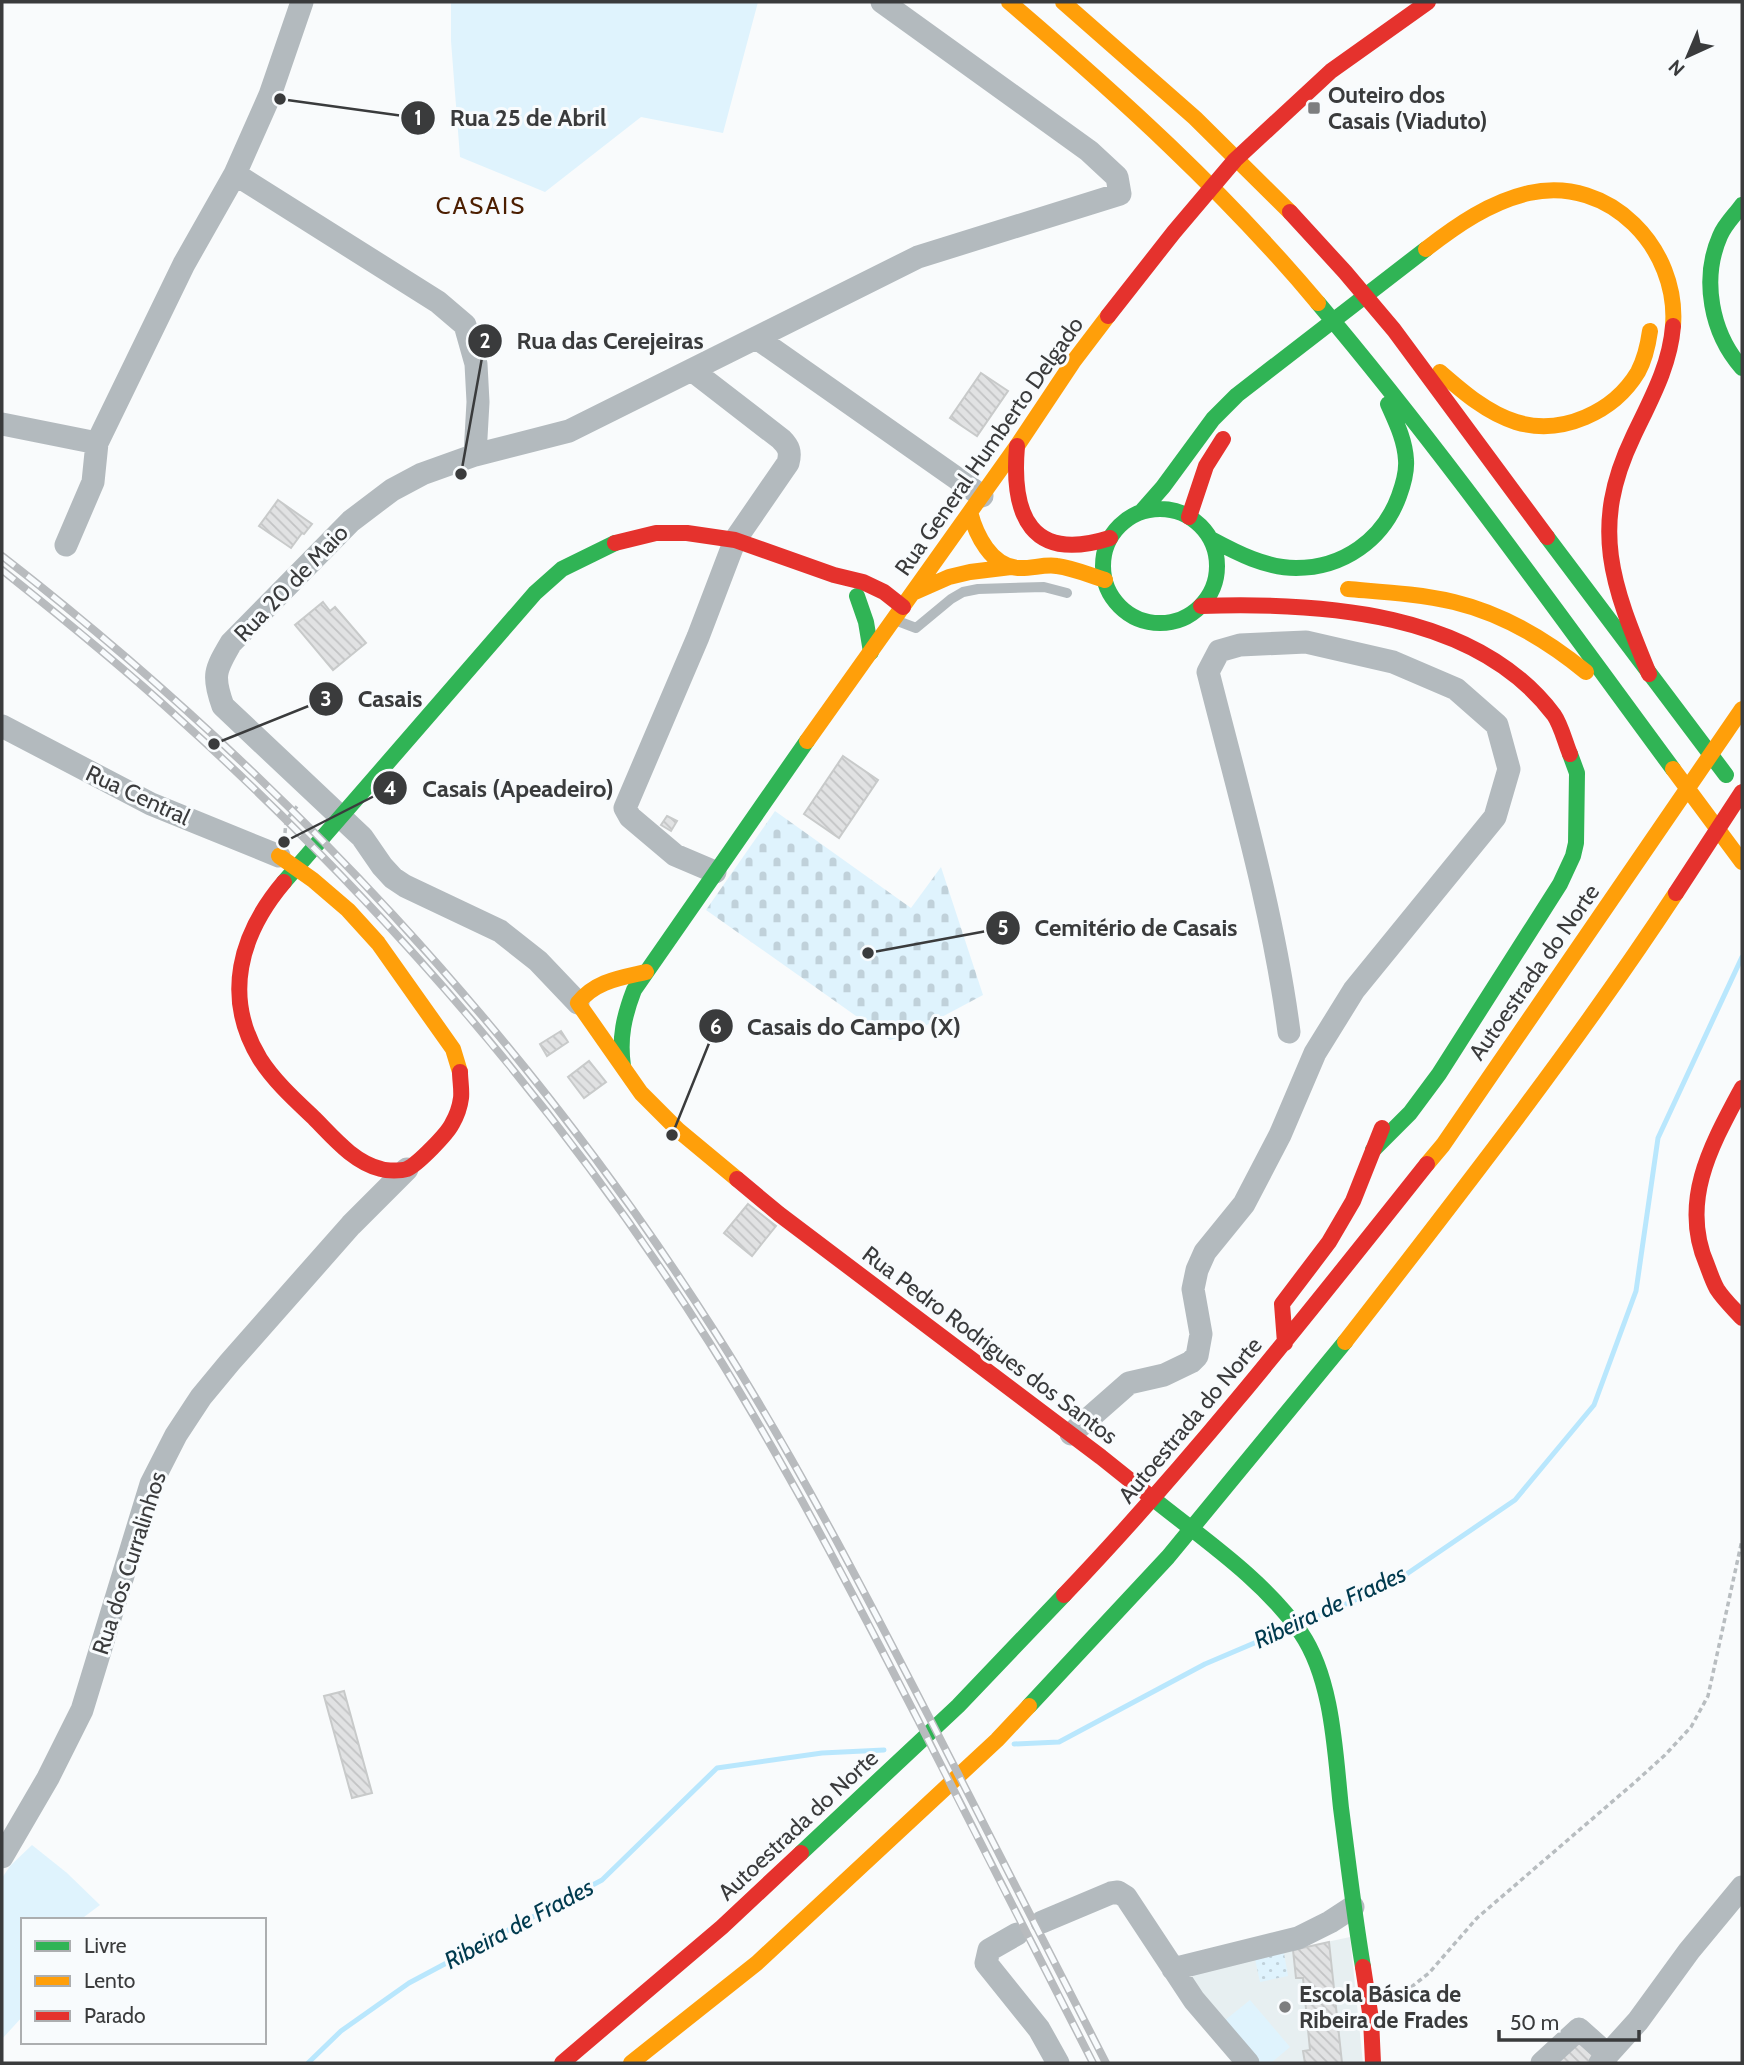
<svg xmlns="http://www.w3.org/2000/svg" width="1744" height="2065" viewBox="0 0 1744 2065" font-family="Cabin,sans-serif">
  <defs>
    <pattern id="cemetery-stones" width="16" height="16" patternUnits="userSpaceOnUse" patternTransform="scale(1.75)"><rect width="16" height="16" fill="#dff3fd"/><path d="M2 7V4a2 2 0 0 1 4 0v3zM10 15v-3a2 2 0 0 1 4 0v3z" fill="#c0d1da"/></pattern>
    <pattern id="park-dots" width="8" height="8" patternUnits="userSpaceOnUse" patternTransform="scale(1.75)"><rect width="8" height="8" fill="#dff3fd"/><path d="M2 2h.1M6 6h.1" fill="none" stroke="#c0d1da" stroke-width="1.8" stroke-linecap="round"/></pattern>
    <pattern id="building-back-hatch" width="6" height="6" patternUnits="userSpaceOnUse" patternTransform="scale(1.75)"><rect width="6" height="6" fill="#e1e2e3"/><path d="M-1 5l2 2M0 0l6 6M5-1l2 2" fill="none" stroke="#c2c3c4"/></pattern>
  </defs>
  <rect width="100%" height="100%" fill="#f9fbfc"/>
  <path fill="#e7eff1" d="M1350,1937L1363,2063H1256L1189,1982L1196,1970Z"/>
  <path fill="#dff3fd" d="M451,2H758L723,133L641,117L545,192L460,157L451,41Z
    M32,1845L67,1873L100,1905L80,1920H23V2016L2,2039V1878L10,1866Z
    M1250,2000L1290,2047L1271,2063H1259L1224,2021Z"/>
  <path fill="url(#cemetery-stones)" d="M775,811L911,908L941,867L983,995L908,1035L890,1040L706,910Z"/>
  <path fill="url(#park-dots)" d="M1284,1953L1288,1976L1260,1982L1255,1959Z"/>
  <g fill="none" stroke-linecap="round" stroke-linejoin="round">
    <path stroke="#b9e7fd" stroke-width="5" d="M1304,1622L1392,1584L1515,1500L1594,1405L1636,1291L1658,1138L1742,957
      M1014,1744L1059,1742L1205,1664L1285,1630
      M308,2063L341,2031L409,1983L602,1880L717,1768L822,1753L884,1750"/>
  </g>
  <path fill="url(#building-back-hatch)" stroke="#c8caca" stroke-width="2" d="M981,373L1008,391L977,436L950,418Z
    M278,500L312,524L304,534L302,533L291,548L259,526Z
    M323,602L330,611L335,607L366,643L333,670L295,625Z
    M843,756L878,780L839,838L804,814Z
    M667,816L677,821L671,831L661,825Z
    M561,1031L568,1042L547,1056L540,1044Z
    M589,1061L606,1082L584,1098L568,1077Z
    M748,1204L776,1226L752,1256L724,1233Z
    M344,1691L372,1793L352,1798L324,1696Z
    M1329,1942L1342,2063H1305L1303,2051L1310,2050L1303,1978H1296L1293,1950Z
    M1578,2036L1596,2055L1588,2063H1551Z"/>
  <g fill="none" stroke-linecap="round" stroke-linejoin="round">
    <path stroke="#b8bdc0" stroke-width="3.5" stroke-dasharray="5 3.5" stroke-linecap="butt" d="M285,833L286,820L299,804
      M1391,2003L1429,1973L1477,1918L1634,1783L1665,1755L1691,1727L1708,1696L1742,1540"/>
    <path stroke="#b3babe" stroke-width="10" d="M895,620L916,628L951,599L963,592L978,589L1044,587L1067,593"/>
    <path stroke="#b3babe" stroke-width="23" d="M235,174L438,302L465,325L476,364L478,402L475,455
      M758,339L982,496
      M693,371L781,439C789,447 791,452 788,463L735,540L698,637L625,808L630,817L675,855L715,872
      M2,424L97,443
      M66,545L93,482L97,443L184,264L235,174L270,95L302,2
      M2,726L151,804L279,856
      M578,1003L538,961L500,931L405,886L393,878L382,866L362,837L223,706C212,676 215,670 231,643L351,521L392,490L422,474L475,455L569,431L918,257L1120,194L1117,177L1089,151L882,2
      M1071,1434L1129,1383L1164,1375L1191,1362L1197,1356L1201,1334L1193,1289L1197,1270L1205,1252L1244,1204L1280,1135L1315,1053L1354,990L1495,817L1509,769L1497,725L1456,689L1393,662L1306,642L1240,645L1219,651L1208,672C1238,791 1273,910 1289,1032
      M2,1857L48,1778L82,1710L151,1484L176,1435L201,1397L230,1362L351,1225L407,1169
      M1042,1922L1111,1893L1118,1892L1126,1897L1194,2000L1248,2063
      M1017,1934L989,1950L986,1963L1039,2029L1058,2063
      M1173,1969L1298,1938L1330,1922L1353,1907
      M1542,2063L1579,2029L1608,2055
      M1600,2063L1638,2021L1689,1951L1742,1887"/>
    <path stroke="#30b455" stroke-width="16" d="M1742,205C1735,215 1725,224 1720,236C1701,279 1711,333 1742,368
      M1318,303C1444,452 1557,612 1673,769
      M1103 566a57 57 0 1 1 114 0a57 57 0 1 1-114 0Z
      M1141,512L1163,487L1213,419L1237,395L1426,249
      M1547,537L1726,775
      M1211,539C1237,553 1266,568 1296,568C1343,568 1383,540 1399,496C1403,485 1407,472 1406,460C1405,440 1396,422 1388,404
      M857,596L866,622L871,652
      M284,882L535,593L562,569L615,543
      M623,1066C619,1038 624,1016 634,990L807,741
      M1373,1150L1410,1113L1439,1074L1560,884L1573,856L1576,843L1577,773L1570,754
      M1151,1497C1203,1539 1262,1578 1301,1633C1333,1680 1335,1753 1341,1808C1348,1861 1354,1914 1363,1967
      M1029,1706L1168,1557L1345,1342
      M801,1853L958,1706L1064,1595"/>
    <path stroke="#ff9f0a" stroke-width="16" d="M1009,2C1119,96 1225,192 1318,303
      M1063,2L1195,118L1290,212
      M1426,249C1457,225 1490,202 1529,193C1610,175 1679,249 1673,326
      M1440,372C1463,392 1487,413 1516,422C1562,436 1614,412 1638,372C1645,359 1648,345 1650,331
      M970,512C976,535 991,566 1018,568C1031,569 1044,564 1057,566C1073,568 1089,575 1105,580
      M1348,589C1383,592 1420,594 1454,602C1504,614 1547,640 1586,672
      M915,592L949,577L970,572L1011,567
      M807,741L1017,446L1073,362L1108,316
      M1673,769L1742,862
      M279,856L313,880L348,910L378,943L453,1049L460,1072
      M646,972C620,978 595,981 578,1003L641,1093L678,1130L737,1179
      M1427,1164L1443,1145L1742,709
      M1345,1342C1459,1195 1574,1048 1676,893
      M631,2063L757,1963L997,1740L1029,1706"/>
    <path stroke="#e5322d" stroke-width="16" d="M1290,212L1345,272L1394,330L1547,537
      M1108,316L1174,232L1235,160L1331,71L1428,2
      M1017,446C1011,516 1031,563 1110,538
      M1189,517L1206,466L1223,439
      M615,543L656,533H687L735,540L834,575L863,582L884,592L903,607
      M1201,606C1320,602 1476,611 1554,715C1561,725 1565,742 1570,754
      M1649,674C1613,586 1589,529 1633,437C1650,401 1670,366 1673,326
      M284,882C240,934 222,997 260,1059C274,1081 295,1100 314,1118C333,1137 353,1162 381,1169C387,1171 401,1171 407,1169C418,1164 447,1134 452,1124C456,1117 460,1106 461,1098C462,1090 460,1080 460,1072
      M1676,893L1742,792
      M1742,1088C1712,1144 1679,1201 1707,1265C1710,1273 1713,1282 1717,1289C1724,1300 1734,1309 1742,1318
      M737,1179L779,1214L1101,1457L1151,1497
      M1285,1343L1282,1304L1329,1242L1353,1201L1382,1128
      M1064,1595C1194,1459 1310,1311 1427,1164
      M1363,1967L1371,2019L1373,2063
      M562,2063L722,1927L801,1853"/>
    <defs>
      <path id="rail" d="M2,556C280,772 528,1037 717,1335C795,1458 862,1587 929,1717C988,1832 1047,1948 1106,2063
        M2,570C61,617 119,664 175,715C379,899 562,1110 709,1342C786,1465 852,1592 918,1720C976,1835 1035,1949 1093,2063"/>
    </defs>
    <use href="#rail" stroke="#b8bbbe" stroke-width="8"/>
    <use href="#rail" stroke="#f8fbfd" stroke-width="5" stroke-dasharray="16" stroke-linecap="butt"/>
  </g>
  <g fill="#7d7e7f" stroke="#f8fbfd" stroke-width="2.5">
    <rect x="1307" y="101" width="14" height="14" rx="3.5"/>
    <circle cx="1285" cy="2007" r="7"/>
  </g>
  <g text-anchor="middle" stroke-width="6" stroke-linejoin="round" paint-order="stroke">
    <g font-size="23" font-weight="bold" fill="#3a3b3c" stroke="#f8fbfd" text-anchor="start">
      <text x="1328" y="103">Outeiro dos<tspan x="1328" dy="26">Casais (Viaduto)</tspan></text>
      <text x="1299" y="2002">Escola Básica de<tspan x="1299" dy="26">Ribeira de Frades</tspan></text>
    </g>
    <g font-size="23" fill="#3a3b3c" stroke="#f8fbfd">
      <text transform="translate(989 446) rotate(-55)" y="8">Rua General Humberto Delgado</text>
      <text transform="translate(291 583) rotate(-46)" y="8">Rua 20 de Maio</text>
      <text transform="translate(138 795) rotate(25)" y="8">Rua Central</text>
      <text transform="translate(1534 972) rotate(-55)" y="8">Autoestrada do Norte</text>
      <text transform="translate(990 1345) rotate(37)" y="8">Rua Pedro Rodrigues dos Santos</text>
      <text transform="translate(1190 1420) rotate(-50)" y="8">Autoestrada do Norte</text>
      <text transform="translate(129 1563) rotate(-72)" y="8">Rua dos Curralinhos</text>
      <text transform="translate(798 1825) rotate(-43)" y="8">Autoestrada do Norte</text>
    </g>
    <g font-size="24" letter-spacing="2" fill="#4c1e00" stroke="#f8fbfd">
      <text x="481" y="214">CASAIS</text>
    </g>
    <g font-size="24" font-style="italic" fill="#003a4e" stroke="#f8fbfd">
      <text transform="translate(1330 1607) rotate(-25)" y="8">Ribeira de Frades</text>
      <text transform="translate(519 1924) rotate(-28)" y="8">Ribeira de Frades</text>
    </g>
  </g>
  <path fill="none" stroke="#3a3b3c" stroke-width="2.5" d="M280 99L418 118M461 474L485 341M214 744L326 699M284 842L390 788M868 953L1003 928M672 1135L716 1026"/>
  <g fill="#3a3b3c" stroke="#f8fbfd" stroke-width="2.5">
    <circle cx="280" cy="99" r="7"/>
    <circle cx="461" cy="474" r="7"/>
    <circle cx="214" cy="744" r="7"/>
    <circle cx="284" cy="842" r="7"/>
    <circle cx="868" cy="953" r="7"/>
    <circle cx="672" cy="1135" r="7"/>
    <circle cx="418" cy="118" r="18"/>
    <circle cx="485" cy="341" r="18"/>
    <circle cx="326" cy="699" r="18"/>
    <circle cx="390" cy="788" r="18"/>
    <circle cx="1003" cy="928" r="18"/>
    <circle cx="716" cy="1026" r="18"/>
  </g>
  <g font-size="21" text-anchor="middle" font-weight="bold" fill="#fff">
    <text x="418" y="125">1</text>
    <text x="485" y="348">2</text>
    <text x="326" y="706">3</text>
    <text x="390" y="796">4</text>
    <text x="1003" y="935">5</text>
    <text x="716" y="1034">6</text>
  </g>
  <g font-size="24" text-anchor="middle" font-weight="bold" fill="#3a3b3c" stroke="#f8fbfd" stroke-width="6" stroke-linejoin="round" paint-order="stroke">
    <text x="528" y="126">Rua 25 de Abril</text>
    <text x="610" y="349">Rua das Cerejeiras</text>
    <text x="390" y="707">Casais</text>
    <text x="518" y="797">Casais (Apeadeiro)</text>
    <text x="1136" y="936">Cemitério de Casais</text>
    <text x="854" y="1035">Casais do Campo (X)</text>
  </g>
  <rect width="1744" height="2065" fill="none" stroke="#3a3b3c" stroke-width="7"/>
  <rect x="21" y="1918" width="245" height="126" fill="#f8fbfd" stroke="#acaeb0" stroke-width="2"/>
  <rect x="35" y="1941" width="35" height="10" fill="#30b455" stroke="#acaeb0" stroke-width="2"/>
  <text x="84" y="1953" font-size="21" fill="#3a3b3c">Livre</text>
  <rect x="35" y="1976" width="35" height="10" fill="#ff9f0a" stroke="#acaeb0" stroke-width="2"/>
  <text x="84" y="1988" font-size="21" fill="#3a3b3c">Lento</text>
  <rect x="35" y="2011" width="35" height="10" fill="#e5322d" stroke="#acaeb0" stroke-width="2"/>
  <text x="84" y="2023" font-size="21" fill="#3a3b3c">Parado</text>
  <g transform="translate(1688 56) rotate(224)" stroke="#f8fbfd" stroke-width="5" paint-order="stroke">
  <path d="M0-5L12 26L0 18L-12 26Z" fill="#3a3b3c"/>
  <text y="-10" font-size="19" font-weight="bold" text-anchor="middle" fill="#3a3b3c">N</text>
  </g>
  <path d="M1499 2030v10h140v-10" fill="none" stroke="#3a3b3c" stroke-width="3.5"/>
  <text x="1510" y="2030" font-size="21" fill="#3a3b3c" stroke="#f8fbfd" stroke-width="5" paint-order="stroke">50 m</text>
</svg>
